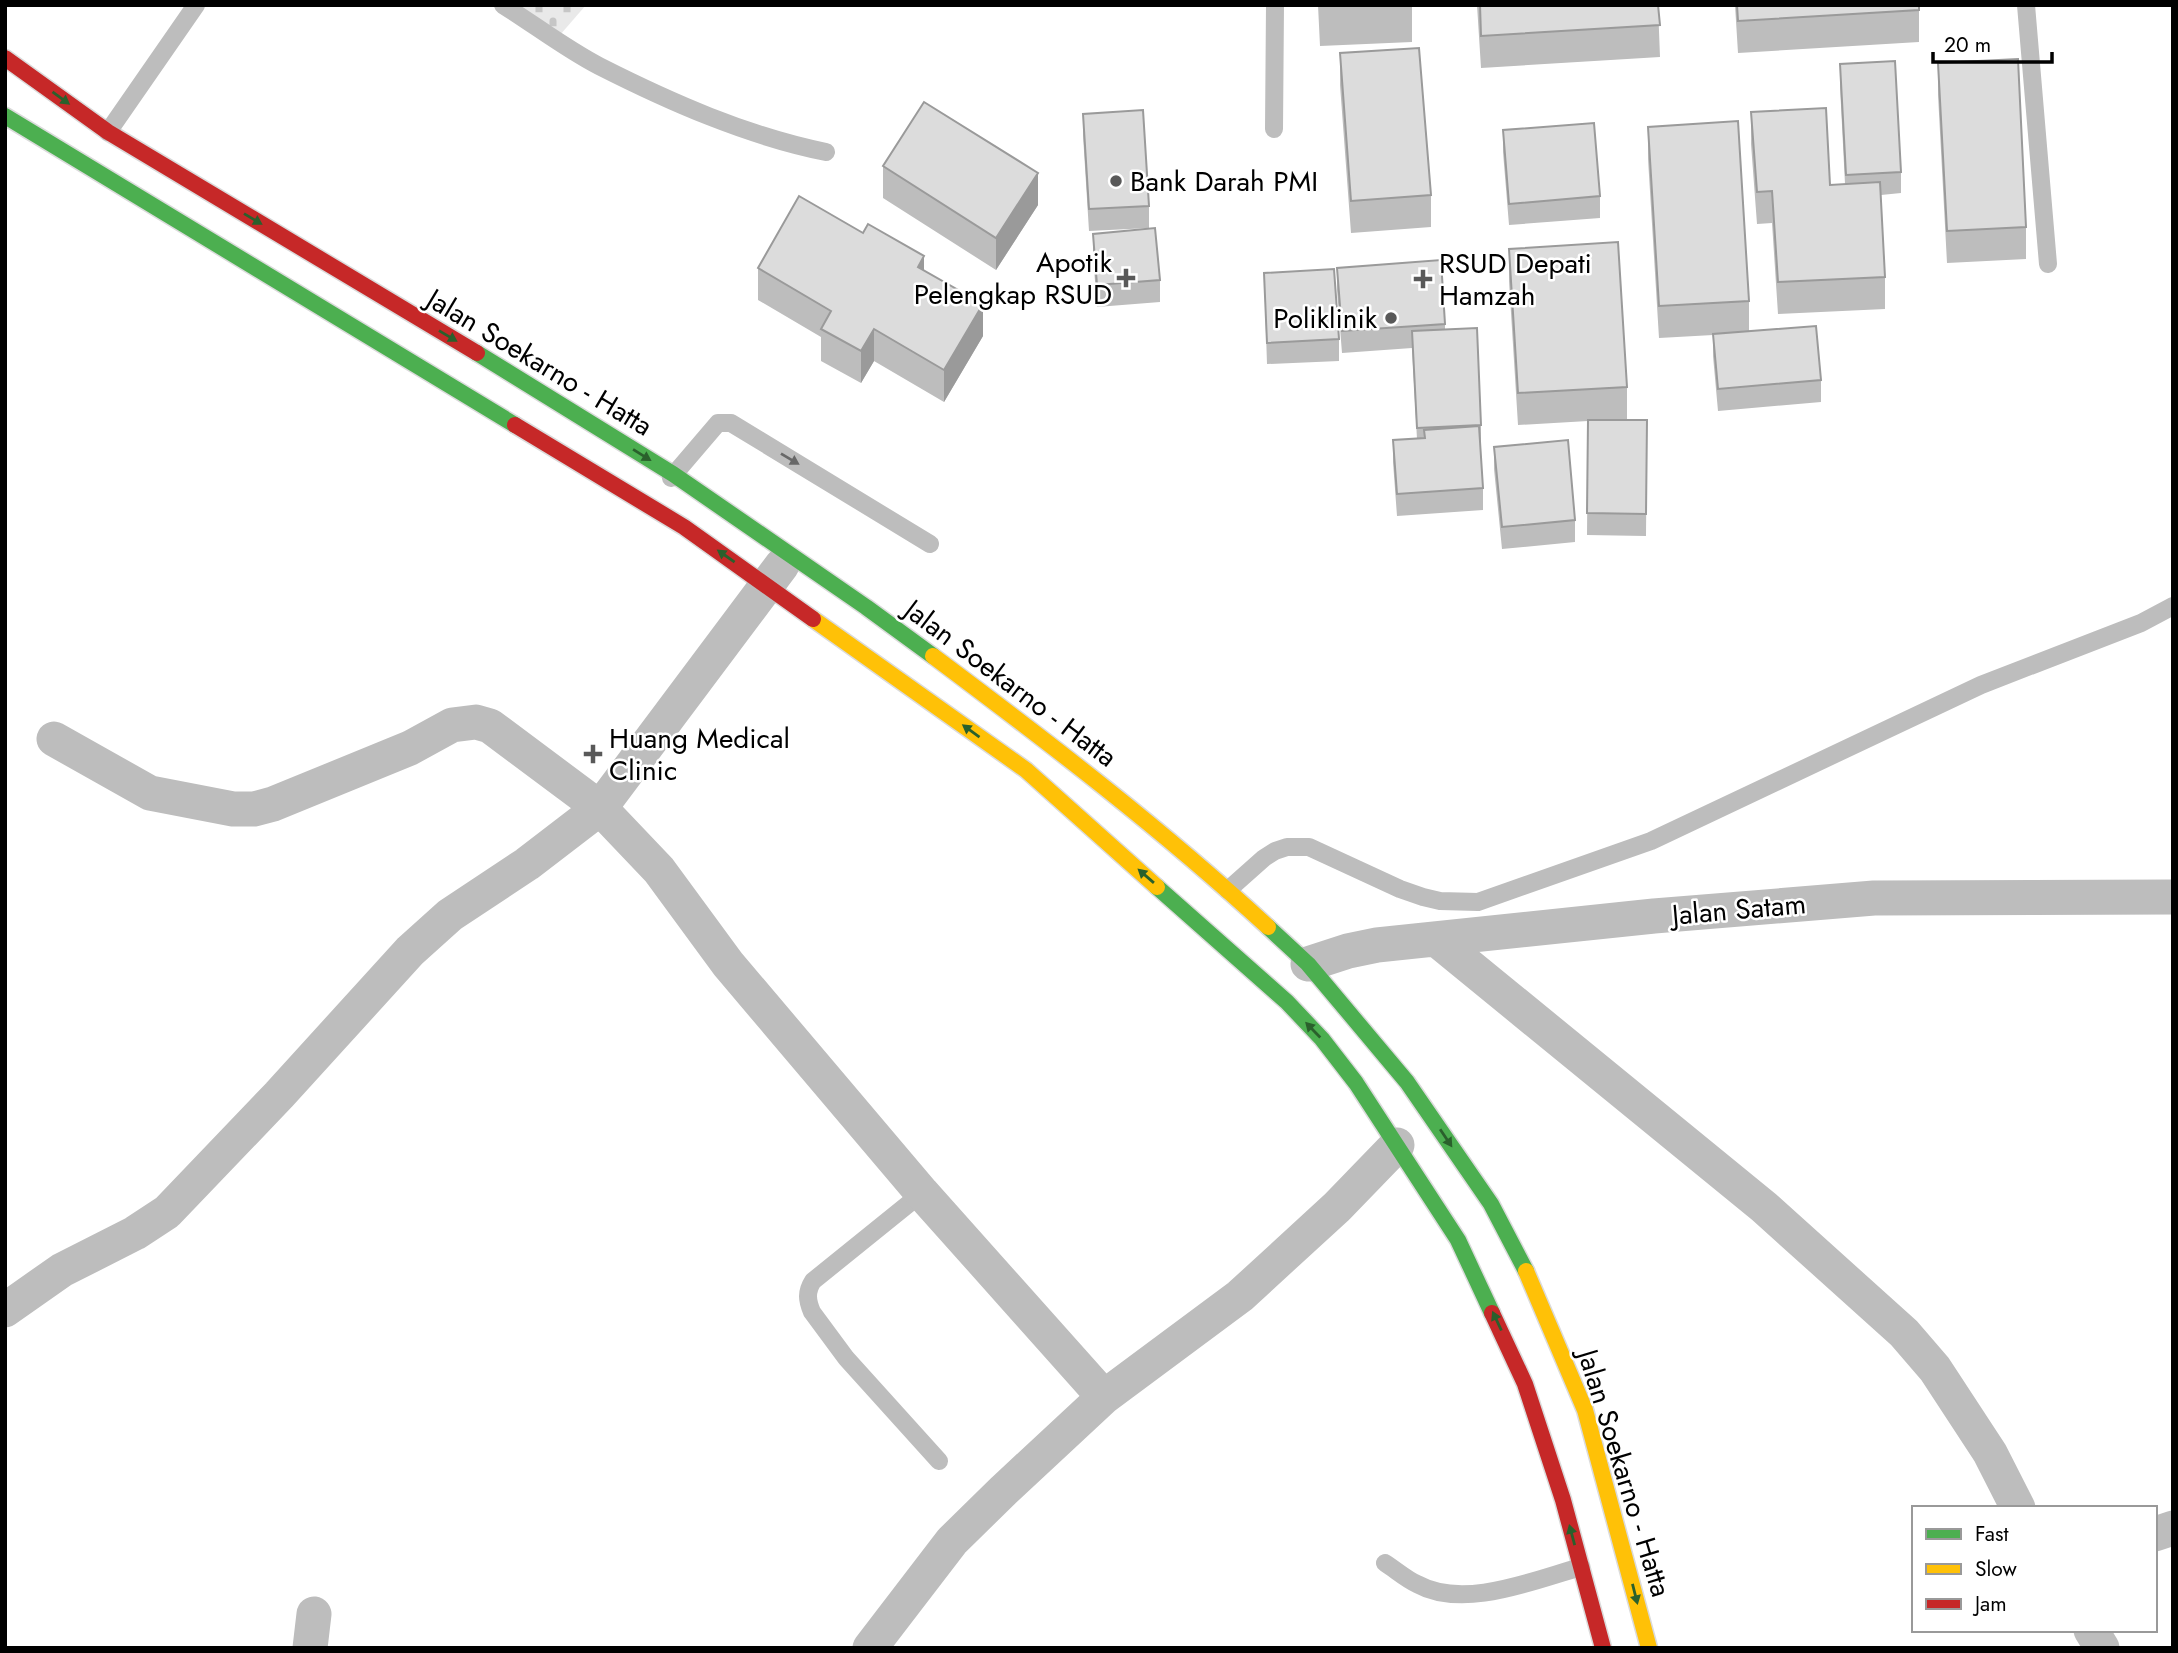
<svg xmlns="http://www.w3.org/2000/svg" width="2178" height="1653" viewBox="0 0 2178 1653" font-family="Jost,sans-serif">
  <defs>
    <pattern id="cemetery-stones" width="16" height="16" patternUnits="userSpaceOnUse" patternTransform="scale(1.75)"><rect width="16" height="16" fill="#e9e9e9"/><path d="M2 7V4a2 2 0 0 1 4 0v3zM10 15v-3a2 2 0 0 1 4 0v3z" fill="#c6c6c6"/></pattern>
  </defs>
  <rect width="100%" height="100%" fill="#fff"/>
  <path fill="url(#cemetery-stones)" d="M514,5H586L560,35Z"/>
  <g fill="none" stroke-linecap="round" stroke-linejoin="round">
    <defs>
      <path id="fast" d="M5,116L515,425
        M477,353L673,474L866,607L933,656
        M1157,887L1287,1002L1322,1039L1356,1083L1458,1240L1492,1313
        M1268,927L1308,964L1407,1082L1491,1204L1526,1271"/>
      <path id="slow" d="M813,619L1026,770L1157,887
        M933,656C1048,742 1162,829 1268,927
        M1526,1271L1585,1410L1649,1648"/>
      <path id="jam" d="M5,58L108,132L477,353
        M515,425L684,527L813,619
        M1492,1313L1525,1384L1563,1500L1603,1648"/>
    </defs>
    <use href="#fast" stroke="#dbdbdb" stroke-width="19"/>
    <use href="#slow" stroke="#dbdbdb" stroke-width="19"/>
    <use href="#jam" stroke="#dbdbdb" stroke-width="19"/>
    <path stroke="#bdbdbd" stroke-width="18" d="M503,5C535,25 566,49 599,66C670,102 747,136 826,152
      M2026,5L2048,264
      M1274,129L1275,5
      M108,132L196,5
      M671,478L718,423H731L930,544
      M1228,890L1264,858L1275,851L1287,847H1309L1400,889L1423,897L1440,901L1478,902L1651,841L1981,685L2141,623L2173,606
      M922,1193L813,1281C806,1292 807,1300 812,1312L846,1358L939,1461
      M1385,1563C1396,1570 1406,1579 1417,1584C1464,1610 1534,1580 1581,1567"/>
    <path stroke="#bdbdbd" stroke-width="35" d="M54,739L150,793L233,809H254L273,804L410,748L452,725L476,722L490,726L600,808L659,870L728,964L922,1193L1104,1397
      M1436,939L1764,1207L1904,1333L1935,1369L1990,1453L2018,1508
      M1308,964L1348,951L1377,945L1654,916L1874,898L2173,897
      M5,1310L62,1270L135,1233L167,1212L279,1095L410,951L450,915L527,864L600,808L782,565
      M2155,1534L2173,1528
      M2091,1630L2102,1648
      M310,1648L314,1614
      M870,1648L952,1541L1004,1490L1104,1397L1240,1296L1337,1207L1397,1145"/>
    <use href="#fast" stroke="#4caf50" stroke-width="16"/>
    <use href="#slow" stroke="#ffc107" stroke-width="16"/>
    <use href="#jam" stroke="#c62828" stroke-width="16"/>
  </g>
  <path fill="#bdbdbd" d="M1318,5H1412V42L1320,46Z
    M1477,5H1658L1660,57L1481,68Z
    M1735,5H1919V42L1738,53Z
    M1340,53L1431,195V227L1351,233L1340,85Z
    M1938,63L2026,227V259L1947,263L1938,95Z
    M1840,64L1901,172V193L1881,195L1885,277V309L1778,314L1772,223L1757,224L1751,144V112L1830,185L1845,184L1840,86Z
    M1083,114L1149,206V228L1089,231L1083,135Z
    M1648,127L1749,301V331L1821,380V402L1718,411L1713,356V335L1659,338L1648,159Z
    M1503,130L1600,196V218L1509,225L1503,152Z
    M883,166L1038,205L996,270L883,198Z
    M1093,234L1160,280V302L1097,307L1093,255Z
    M1509,249L1627,387V419L1604,420H1647L1646,536L1587,535L1588,421L1518,425L1509,281Z
    M758,268L924,270L983,336L944,402L874,361L861,383L821,361V337L758,300Z
    M1337,268L1445,324V329L1481,425V446H1480L1483,488V510L1397,516L1393,462V440L1417,439L1412,348L1342,353L1337,290Z
    M1264,273L1339,339V361L1267,364Z
    M1494,447L1575,520V542L1502,549L1494,469Z"/>
  <path fill="#9a9a9a" d="M1038,173V205L996,270V238Z
    M924,256V288L918,267Z
    M983,304V336L944,402V370Z
    M874,329V361L861,383V351Z"/>
  <path fill="#dcdcdc" stroke="#9a9a9a" stroke-width="2" d="M1480,5H1658L1660,25L1481,36Z
    M1737,5H1919V10L1738,21Z
    M1419,48L1431,195L1351,201L1340,53Z
    M2018,59L2026,227L1947,231L1938,63Z
    M1895,61L1901,172L1846,175L1840,64Z
    M924,102L1038,173L996,238L883,166Z
    M1826,108L1830,185L1880,182L1885,277L1778,282L1772,191L1757,192L1751,112Z
    M1143,110L1149,206L1089,209L1083,114Z
    M1738,121L1749,301L1659,306L1648,127Z
    M1594,123L1600,196L1509,204L1503,130Z
    M799,196L863,233L868,224L924,256L918,267L983,304L944,370L874,329L861,351L821,329L831,311L758,268Z
    M1155,228L1160,280L1097,285L1093,234Z
    M1618,242L1627,387L1518,393L1509,249Z
    M1441,260L1445,324L1342,331L1337,268Z
    M1334,269L1339,339L1267,343L1264,273Z
    M1816,326L1821,380L1718,389L1713,334Z
    M1477,328L1481,425L1417,428L1412,331Z
    M1588,420H1647L1646,514L1587,513Z
    M1479,426L1483,488L1397,494L1393,440L1425,438L1424,430Z
    M1568,440L1575,520L1502,527L1494,447Z"/>
  <defs><path id="oneway-solid" d="M-6-.8H1V-3.2L6.5 0L1 3.2V.8H-6Z" transform="scale(1.75)"/></defs>
  <g fill="#2a602c">
    <use href="#oneway-solid" transform="translate(61 98) rotate(36)"/>
    <use href="#oneway-solid" transform="translate(253 219) rotate(31)"/>
    <use href="#oneway-solid" transform="translate(448 336) rotate(31)"/>
    <use href="#oneway-solid" transform="translate(642 455) rotate(32)"/>
    <use href="#oneway-solid" transform="translate(726 556) rotate(-145)"/>
    <use href="#oneway-solid" transform="translate(971 731) rotate(-144)"/>
    <use href="#oneway-solid" transform="translate(1146 876) rotate(-139)"/>
    <use href="#oneway-solid" transform="translate(1313 1030) rotate(-134)"/>
    <use href="#oneway-solid" transform="translate(1446 1138) rotate(56)"/>
    <use href="#oneway-solid" transform="translate(1497 1321) rotate(-115)"/>
    <use href="#oneway-solid" transform="translate(1572 1535) rotate(-105)"/>
    <use href="#oneway-solid" transform="translate(1635 1594) rotate(76)"/>
  </g>
  <use fill="#686868" href="#oneway-solid" transform="translate(790 459) rotate(31)"/>
  <g fill="#595959" stroke="#fff" stroke-width="2.5">
    <circle cx="1116" cy="181" r="7"/>
    <path d="M1122.5 267.5h7v7h7v7h-7v7h-7v-7h-7v-7h7z"/>
    <path d="M1419.5 268.5h7v7h7v7h-7v7h-7v-7h-7v-7h7z"/>
    <circle cx="1391" cy="318" r="7"/>
    <path d="M589.5 743.5h7v7h7v7h-7v7h-7v-7h-7v-7h7z"/>
  </g>
  <g text-anchor="middle" stroke-width="5" stroke-linejoin="round" paint-order="stroke">
    <g font-size="28" fill="#000" stroke="#fff" text-anchor="start">
      <text x="1130" y="191">Bank Darah PMI</text>
      <text x="1112" y="272" text-anchor="end">Apotik<tspan x="1112" dy="32">Pelengkap RSUD</tspan></text>
      <text x="1439" y="273">RSUD Depati<tspan x="1439" dy="32">Hamzah</tspan></text>
      <text x="1377" y="328" text-anchor="end">Poliklinik</text>
      <text x="609" y="748">Huang Medical<tspan x="609" dy="32">Clinic</tspan></text>
    </g>
    <g font-size="28" fill="#000" stroke="#fff">
      <text transform="translate(540 362) rotate(31)" y="10">Jalan Soekarno - Hatta</text>
      <text transform="translate(1011 683) rotate(37)" y="10">Jalan Soekarno - Hatta</text>
      <text transform="translate(1739 909) rotate(-5)" y="10">Jalan Satam</text>
      <text transform="translate(1625 1473) rotate(73)" y="10">Jalan Soekarno - Hatta</text>
    </g>
  </g>
  <rect width="2178" height="1653" fill="none" stroke="#000000" stroke-width="14"/>
  <rect x="1912" y="1506" width="245" height="126" fill="#ffffff" stroke="#999999" stroke-width="2"/>
  <rect x="1926" y="1529" width="35" height="10" fill="#4caf50" stroke="#999999" stroke-width="2"/>
  <text x="1975" y="1541" font-size="21" fill="#000000">Fast</text>
  <rect x="1926" y="1564" width="35" height="10" fill="#ffc107" stroke="#999999" stroke-width="2"/>
  <text x="1975" y="1576" font-size="21" fill="#000000">Slow</text>
  <rect x="1926" y="1599" width="35" height="10" fill="#c62828" stroke="#999999" stroke-width="2"/>
  <text x="1975" y="1611" font-size="21" fill="#000000">Jam</text>
  <path d="M1933 52v10h119v-10" fill="none" stroke="#000000" stroke-width="3.5"/>
  <text x="1944" y="52" font-size="21" fill="#000000" stroke="#ffffff" stroke-width="5" paint-order="stroke">20 m</text>
</svg>
